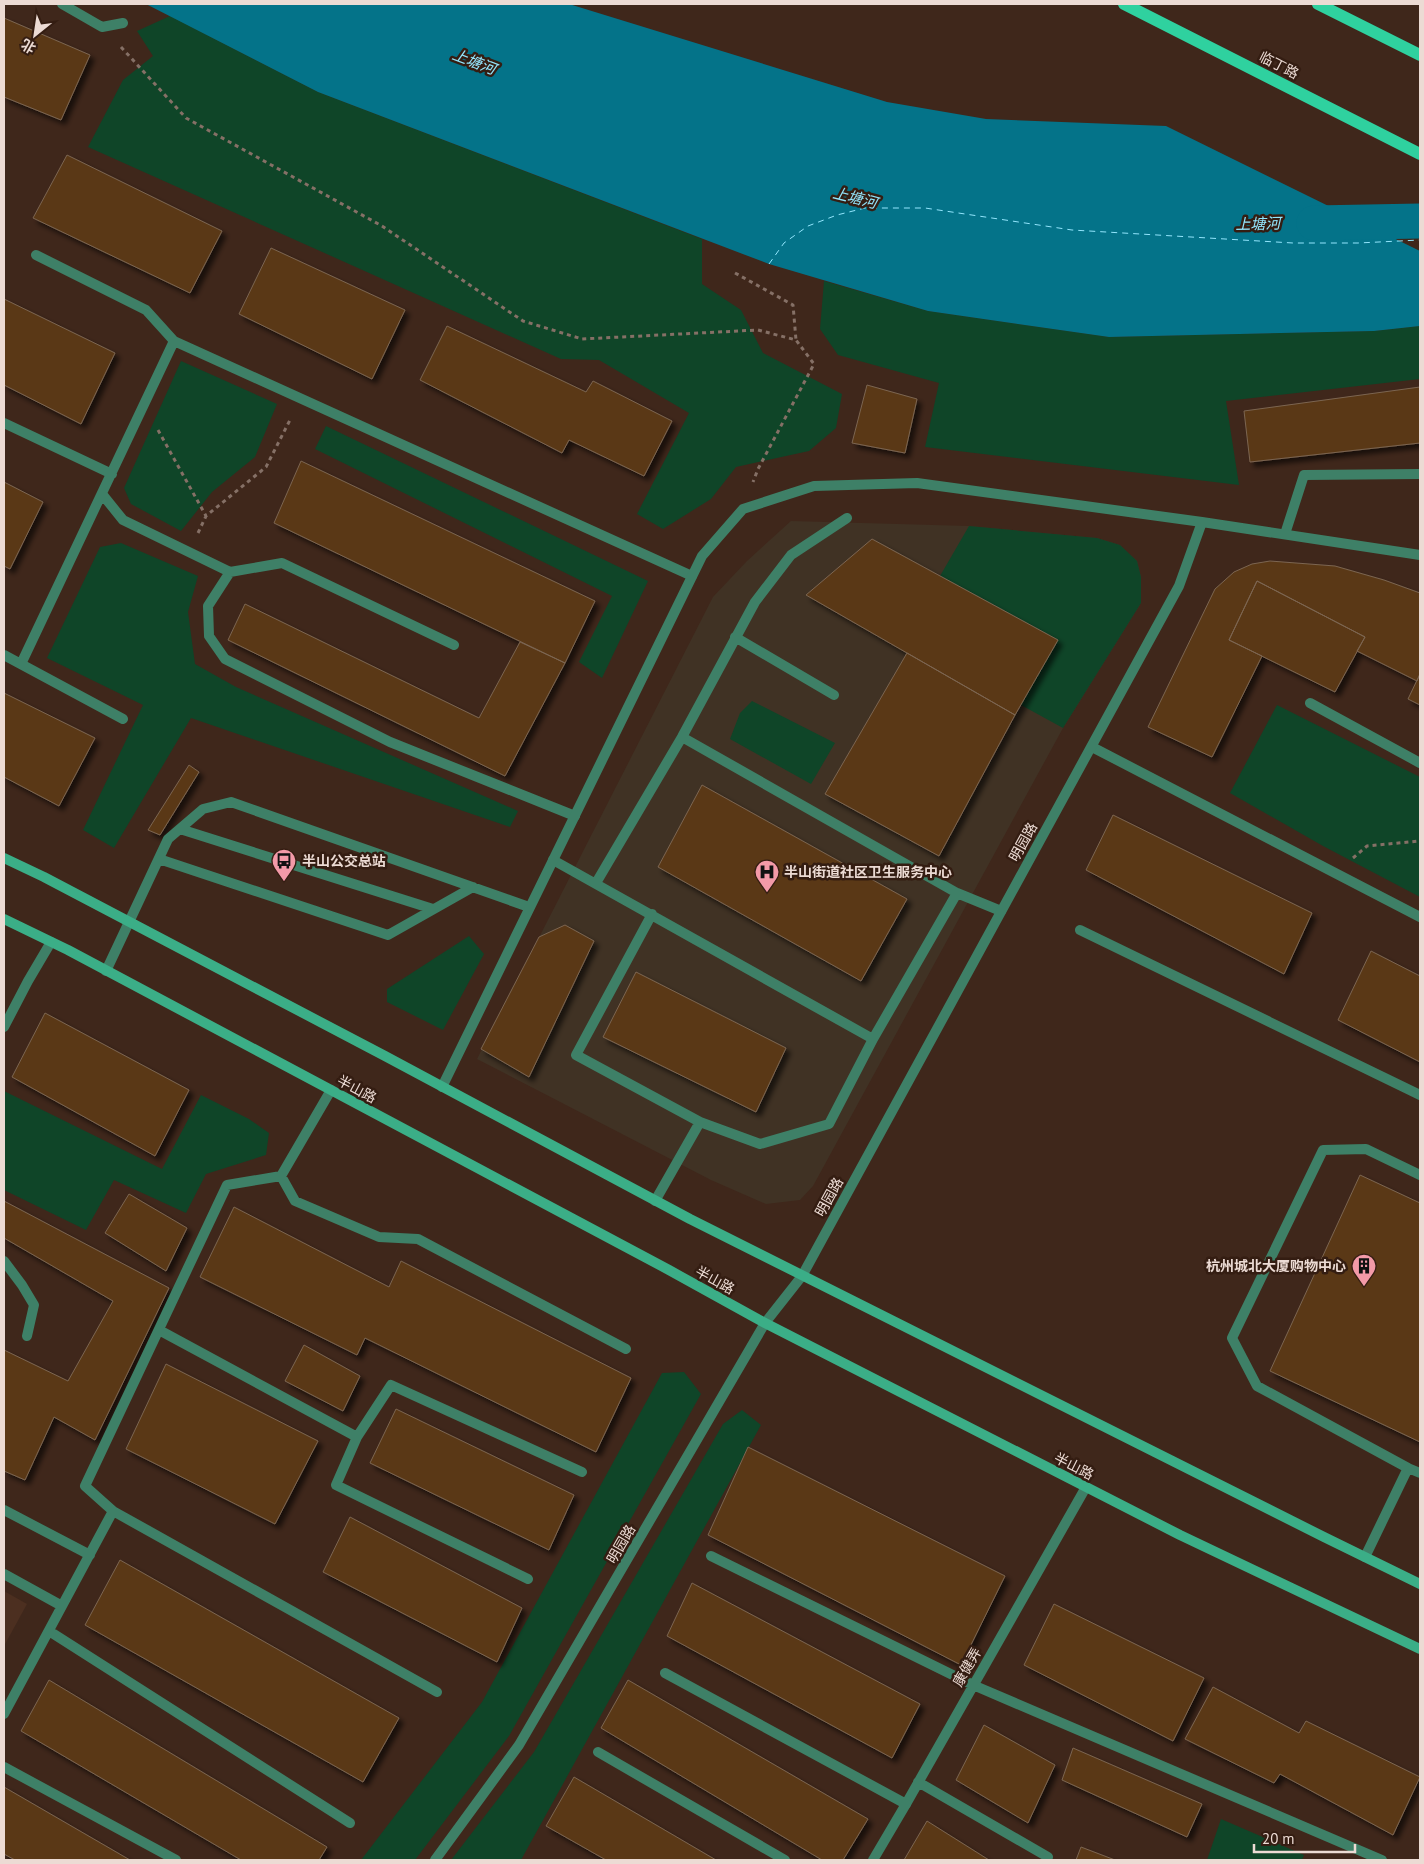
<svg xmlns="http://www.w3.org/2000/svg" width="1424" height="1864" viewBox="0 0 1424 1864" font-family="'PT Sans','Noto Sans SC',sans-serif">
  <defs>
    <filter id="shadow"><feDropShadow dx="4.5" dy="4.5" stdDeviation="2.5" flood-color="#0009"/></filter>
  </defs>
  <rect width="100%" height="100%" fill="#3f271b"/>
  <path fill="#4c2f20" d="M4,1591L27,1604L4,1646Z"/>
  <path fill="#403224" d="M791,521L969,526L1097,538L1120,545L1137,561L1141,577V603L1063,728L813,1186L800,1200L766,1204L711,1180L477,1059L713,597L747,561Z"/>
  <path fill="#0f4528" d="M170,16L318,92L702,239V284L741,310L763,353L842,394L836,428L809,451L736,467L711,499L663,529L637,514L689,413L599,360L561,359L88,147L123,80L153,56L137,31Z
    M824,281L928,311L1109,337L1374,331L1420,326V379L1226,401L1239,485L925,447L939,383L838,355L820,329Z
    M181,361L277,404L255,457L212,492L181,531L131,504L124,488Z
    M326,426L648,581L602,678L579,662L612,596L315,449Z
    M969,526L1097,538L1120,545L1137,561L1141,577V603L1063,728L1021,705L940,576Z
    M121,543L198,576L188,612L195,664L236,687L518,811L510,827L191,718L114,848L83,830L143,705L47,658L100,547Z
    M752,701L835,743L811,784L730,739L740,713Z
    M1277,705L1420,777V897L1323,846L1230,793Z
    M469,936L484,954L443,1030L387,1002V989Z
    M4,1091L162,1169L201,1095L249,1119L269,1133L266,1155L206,1174L186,1213L114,1180L86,1230L4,1190Z
    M684,1372L701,1394L509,1736L415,1860H361L482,1702L662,1373Z
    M742,1410L761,1425L521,1860H451L534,1752L723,1424Z
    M1221,1819L1304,1855L1302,1860H1207Z"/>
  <path fill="#047389" d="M146,4H569L887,102L986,119L1166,126L1420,251V326L1374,331L1109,337L928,311L769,264L318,92Z"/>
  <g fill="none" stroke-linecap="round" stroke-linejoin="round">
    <path stroke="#047389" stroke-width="35" d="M1314,223L1420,221"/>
    <path stroke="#93e6fd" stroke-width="1" stroke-dasharray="6 5" stroke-linecap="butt" d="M769,264L784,243L808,226L837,215L865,208H925L1072,230L1293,243H1358L1420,240"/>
  </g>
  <path fill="#5a3916" stroke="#7c6551" filter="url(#shadow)" d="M4,18L90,55L61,120L4,97Z
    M67,155L222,231L190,293L33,218Z
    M271,248L405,310L372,379L239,314Z
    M4,299L115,353L81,424L4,385Z
    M447,326L586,392L593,381L672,421L644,476L569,440L562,453L420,380Z
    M867,385L917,399L905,453L852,443Z
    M1420,387V443L1250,462L1244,411Z
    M301,461L595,601L565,663L274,523Z
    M4,482L43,502L10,569L4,566Z
    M872,539L1058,640L1015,715L806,595Z
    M1270,561L1335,566L1384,580L1420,593V674L1417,681L1357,651L1365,637L1257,581L1229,640L1262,656L1212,757L1148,727L1215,589L1234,572L1252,564Z
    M1257,581L1365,637L1335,692L1229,640Z
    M245,604L479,718L520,642L565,663L505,776L228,640Z
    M907,653L1015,715L939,856L825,794Z
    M1420,674V705L1408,699Z
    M4,693L95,738L59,806L4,777Z
    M189,765L199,772L160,835L148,830Z
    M702,785L907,899L861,981L658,867Z
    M1113,815L1312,913L1284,974L1086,870Z
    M565,925L594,941L529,1077L481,1049L539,937Z
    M1371,951L1420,976V1062L1338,1020Z
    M636,972L786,1048L756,1112L603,1037Z
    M45,1013L189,1090L155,1156L12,1077Z
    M1360,1175L1420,1203V1442L1270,1371Z
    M129,1194L187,1228L166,1271L105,1233Z
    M4,1201L169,1288L95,1440L54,1417L25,1480L4,1471V1350L68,1381L113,1301L4,1238Z
    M234,1207L389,1287L401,1261L631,1378L596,1452L365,1338L357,1355L200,1277Z
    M304,1345L360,1376L343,1411L285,1381Z
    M166,1364L318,1441L275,1524L126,1449Z
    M396,1409L574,1495L549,1550L370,1463Z
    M748,1447L1005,1576L961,1665L708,1535Z
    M350,1517L522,1608L497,1662L323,1572Z
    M120,1560L399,1718L363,1782L85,1625Z
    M692,1583L920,1704L892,1758L667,1636Z
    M1054,1604L1204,1678L1173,1741L1024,1665Z
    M49,1680L327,1847L319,1860H241L21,1731Z
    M628,1680L868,1819L843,1860H822L601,1728Z
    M1213,1687L1299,1733L1306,1721L1420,1777L1393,1835L1280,1774L1274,1783L1185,1739Z
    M984,1725L1055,1765L1028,1823L956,1780Z
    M1073,1748L1202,1804L1187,1837L1062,1780Z
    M574,1777L716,1860H606L546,1826Z
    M4,1787L130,1860H15L4,1854Z
    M927,1821L989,1860H904Z
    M1081,1847L1115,1860H1076Z"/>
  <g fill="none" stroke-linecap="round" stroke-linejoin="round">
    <path stroke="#857066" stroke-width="3" stroke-dasharray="4 4" stroke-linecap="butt" d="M121,47L186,118L382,226L523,321L582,339L758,330L796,340L814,364L758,469L753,482
      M735,273L793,305L796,340
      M158,430L206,516
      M198,533L206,516L266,467L291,418
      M1353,858L1367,846L1420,841"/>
    <path stroke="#3e8067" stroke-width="10" d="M62,4L102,27L123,23
      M36,255L146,310L174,341
      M4,423L112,474
      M102,494L123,520L230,572L282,563L454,645
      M1285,534L1304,475L1420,474
      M230,572L208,606L209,636L225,659L390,742L575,816
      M735,637L834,695
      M4,655L123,719
      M21,664L174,341L692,576
      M1310,703L1420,763
      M682,737L957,893L873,1039
      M1092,747L1420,917
      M180,829L433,909
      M159,859L388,935L473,887
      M553,860L873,1039L829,1124L760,1144L700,1122
      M596,883L682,737L755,602L791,555L847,518
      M957,893L1001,911
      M652,914L576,1055L700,1122L655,1201
      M1080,930L1420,1095
      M106,971L168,839L203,809L231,802L529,907
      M281,1176L295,1201L379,1237L418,1239L626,1349
      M4,1261L22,1285L34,1305L27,1336
      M159,1330L357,1437
      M1408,1468L1257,1386L1232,1338L1323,1150L1366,1149L1420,1175
      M4,1510L90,1555
      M113,1511L437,1692
      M711,1556L973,1685L1382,1860
      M1365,1557L1408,1468L1420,1473
      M4,1574L62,1606
      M528,1579L336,1485L357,1437L391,1385L582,1472
      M49,1631L350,1823
      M665,1673L906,1804L1086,1487
      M4,1714L113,1511L85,1486L227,1185L281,1176L331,1090
      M598,1752L785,1860
      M4,1767L176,1860
      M918,1782L1048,1857L1046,1860"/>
    <path stroke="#3e8067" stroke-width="10" d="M4,1027L28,981L51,942
      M442,1087L702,556L743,509L814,486L917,483L1202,522L1420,555
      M435,1860L519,1745L765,1323L802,1276L1179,586L1202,522
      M873,1860L906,1804"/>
    <path stroke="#3bae87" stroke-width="10" d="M4,858L44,877L385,1056L690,1219L1324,1537L1420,1584
      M4,919L68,950L669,1270L765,1323L1180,1535L1420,1649"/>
    <path stroke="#2fd19f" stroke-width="12" d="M1124,4L1420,154
      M1318,4L1420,55"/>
  </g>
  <defs>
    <symbol id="bus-pin" viewBox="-11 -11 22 30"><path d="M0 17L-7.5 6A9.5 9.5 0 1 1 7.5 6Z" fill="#f39aa8" stroke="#341d12"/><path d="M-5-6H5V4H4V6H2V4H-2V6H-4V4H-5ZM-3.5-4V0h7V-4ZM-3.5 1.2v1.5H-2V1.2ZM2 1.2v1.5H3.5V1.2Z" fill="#111"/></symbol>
    <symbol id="hospital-pin" viewBox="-11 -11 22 30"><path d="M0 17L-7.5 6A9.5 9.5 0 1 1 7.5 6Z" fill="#f39aa8" stroke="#341d12"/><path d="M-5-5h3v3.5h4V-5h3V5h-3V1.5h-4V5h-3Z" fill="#111"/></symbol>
    <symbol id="building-pin" viewBox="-11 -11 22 30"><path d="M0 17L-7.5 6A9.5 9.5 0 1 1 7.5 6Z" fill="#f39aa8" stroke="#341d12"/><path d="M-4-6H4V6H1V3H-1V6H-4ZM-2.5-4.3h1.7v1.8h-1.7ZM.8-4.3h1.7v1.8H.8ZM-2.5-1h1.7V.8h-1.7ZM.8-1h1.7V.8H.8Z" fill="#111"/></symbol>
  </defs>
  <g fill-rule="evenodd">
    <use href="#bus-pin" x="270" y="847" width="28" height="38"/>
    <use href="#hospital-pin" x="753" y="858" width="28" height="38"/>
    <use href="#building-pin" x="1350" y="1252" width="28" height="38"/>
  </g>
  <g text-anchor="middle" stroke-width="5" stroke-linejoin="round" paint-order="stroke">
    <g font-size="14" fill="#ecdbd4" stroke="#341d12">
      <text transform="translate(1279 65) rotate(27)" y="5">临丁路</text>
      <text transform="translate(1023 842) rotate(-61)" y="5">明园路</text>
      <text transform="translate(357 1089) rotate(28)" y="5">半山路</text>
      <text transform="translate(829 1197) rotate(-61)" y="5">明园路</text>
      <text transform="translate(715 1280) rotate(29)" y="5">半山路</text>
      <text transform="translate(1074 1466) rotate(27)" y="5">半山路</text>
      <text transform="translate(621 1544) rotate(-60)" y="5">明园路</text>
      <text transform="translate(967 1667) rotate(-60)" y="5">康健弄</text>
    </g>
    <g font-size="14" font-weight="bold" fill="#ecdbd4" stroke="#341d12" text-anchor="start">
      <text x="302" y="866">半山公交总站</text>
      <text x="784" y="877">半山街道社区卫生服务中心</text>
      <text x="1346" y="1271" text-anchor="end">杭州城北大厦购物中心</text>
    </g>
    <g font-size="15" font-style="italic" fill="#93e6fd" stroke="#341d12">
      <text transform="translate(474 62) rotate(21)" y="5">上塘河</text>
      <text transform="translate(855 198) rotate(14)" y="5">上塘河</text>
      <text transform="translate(1258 224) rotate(-1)" y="5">上塘河</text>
    </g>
  </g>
  <rect width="1424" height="1864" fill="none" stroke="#ecdbd4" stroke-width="10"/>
  <g transform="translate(35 35) rotate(210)" stroke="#341d12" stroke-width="4" paint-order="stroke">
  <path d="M0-4L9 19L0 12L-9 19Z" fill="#ecdbd4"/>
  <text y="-8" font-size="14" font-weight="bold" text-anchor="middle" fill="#ecdbd4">北</text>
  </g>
  <path d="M1254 1844v8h101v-8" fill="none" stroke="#ecdbd4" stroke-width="2.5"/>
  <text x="1262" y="1844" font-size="15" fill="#ecdbd4" stroke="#341d12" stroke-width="4" paint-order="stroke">20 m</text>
</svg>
